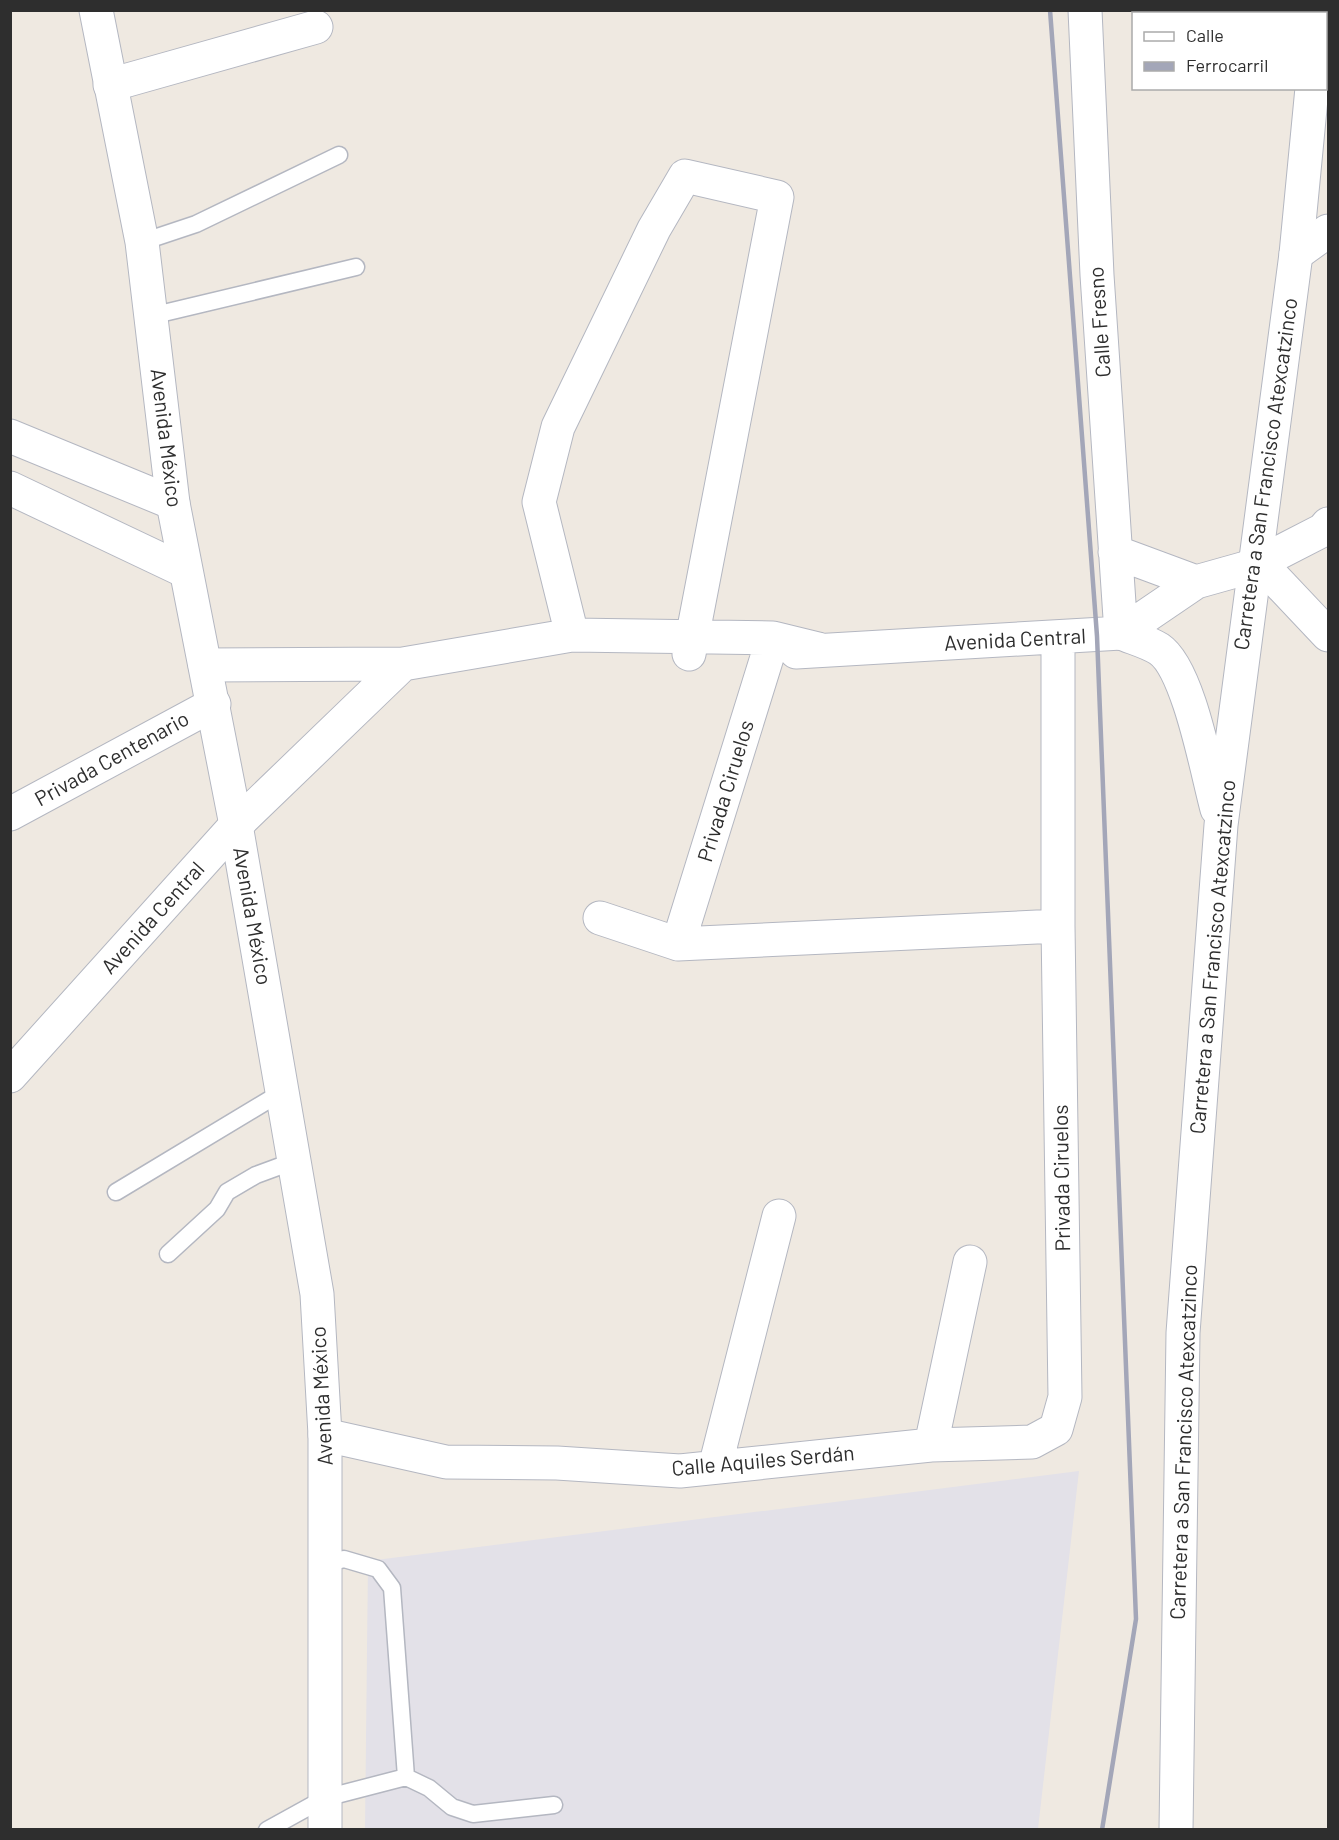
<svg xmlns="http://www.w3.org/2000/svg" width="1339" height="1840" viewBox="0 0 1339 1840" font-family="Barlow,sans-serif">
  <rect width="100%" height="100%" fill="#efe9e1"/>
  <path fill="#e3e1e8" d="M1079,1471L1038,1829L365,1830L368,1561Z"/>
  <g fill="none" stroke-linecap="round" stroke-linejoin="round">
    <defs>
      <path id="service" d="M142,242L196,224L339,155
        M151,316L356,267
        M116,1192L282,1092
        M168,1254L217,1209L227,1192L256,1175L294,1161
        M406,1777L429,1788L452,1807L473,1814L554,1805
        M267,1830L325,1798L406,1777L392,1588L378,1569L344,1559L325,1564"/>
      <path id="minor" d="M1085,10L1097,275L1121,633
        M110,85L316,27
        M1296,254L1328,231
        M10,436L173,503
        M10,488L185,571
        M1115,552L1196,582
        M1260,563L1328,635
        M572,635L539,502L558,427L654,229L685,176L777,197L689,654
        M773,638L678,944L1058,926
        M796,652L1121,633L1196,582L1253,566L1323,530L1328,524
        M205,665L403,664
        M10,814L214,704
        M600,918L678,944
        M10,1076L236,825L403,664L572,635L773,638L818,649
        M325,1435L446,1462L557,1463L680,1471L931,1445L1032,1442L1056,1429L1065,1397L1058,926V639
        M931,1445L970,1262
        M715,1467L779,1216"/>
      <path id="tertiary" d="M1319,14V10
        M1121,633C1133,638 1148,642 1159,649C1189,669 1207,773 1217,809
        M1176,1830L1183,1333L1221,825L1296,254L1312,88"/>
      <path id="secondary" d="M96,10L142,242L173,503L236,825L317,1294L325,1435V1830"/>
    </defs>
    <use href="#service" stroke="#b4b7c1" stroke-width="19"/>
    <use href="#minor" stroke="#b4b7c1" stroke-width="35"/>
    <use href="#tertiary" stroke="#b4b7c1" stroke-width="35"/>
    <use href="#secondary" stroke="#b4b7c1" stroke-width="35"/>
    <use href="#service" stroke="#fff" stroke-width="16"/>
    <use href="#minor" stroke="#fff" stroke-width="33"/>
    <use href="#tertiary" stroke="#fff" stroke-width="33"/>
    <use href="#secondary" stroke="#fff" stroke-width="33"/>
    <path stroke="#a3a6b8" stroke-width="4.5" d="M1050,10L1097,636L1136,1619L1102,1830"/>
  </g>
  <g text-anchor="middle" stroke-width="4.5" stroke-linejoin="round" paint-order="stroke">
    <g font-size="21" fill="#2e2e2e" stroke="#fff">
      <text transform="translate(1100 322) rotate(-94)" y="7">Calle Fresno</text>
      <text transform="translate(166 438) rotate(83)" y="7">Avenida México</text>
      <text transform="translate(1266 474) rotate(-82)" y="7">Carretera a San Francisco Atexcatzinco</text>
      <text transform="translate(1015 640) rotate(-3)" y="7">Avenida Central</text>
      <text transform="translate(112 759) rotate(-29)" y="7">Privada Centenario</text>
      <text transform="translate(726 791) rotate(-73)" y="7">Privada Ciruelos</text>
      <text transform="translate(252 916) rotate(80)" y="7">Avenida México</text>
      <text transform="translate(153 918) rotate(-48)" y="7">Avenida Central</text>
      <text transform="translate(1213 957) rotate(-85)" y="7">Carretera a San Francisco Atexcatzinco</text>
      <text transform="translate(1062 1178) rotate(-91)" y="7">Privada Ciruelos</text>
      <text transform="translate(322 1396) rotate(-93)" y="7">Avenida México</text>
      <text transform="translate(1184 1442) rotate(-88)" y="7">Carretera a San Francisco Atexcatzinco</text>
      <text transform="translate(763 1461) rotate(-5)" y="7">Calle Aquiles Serdán</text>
    </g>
  </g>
  <rect width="1339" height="1840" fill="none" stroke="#2e2e2e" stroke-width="24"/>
  <rect x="1132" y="12" width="195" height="78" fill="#ffffff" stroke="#ababab" stroke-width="1.5"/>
  <rect x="1144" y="32" width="30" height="9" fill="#ffffff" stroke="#ababab" stroke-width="1.5"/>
  <text x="1186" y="42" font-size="18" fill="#2e2e2e">Calle</text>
  <rect x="1144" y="62" width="30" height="9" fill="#a3a6b8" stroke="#ababab" stroke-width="1.5"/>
  <text x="1186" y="72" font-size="18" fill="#2e2e2e">Ferrocarril</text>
</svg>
